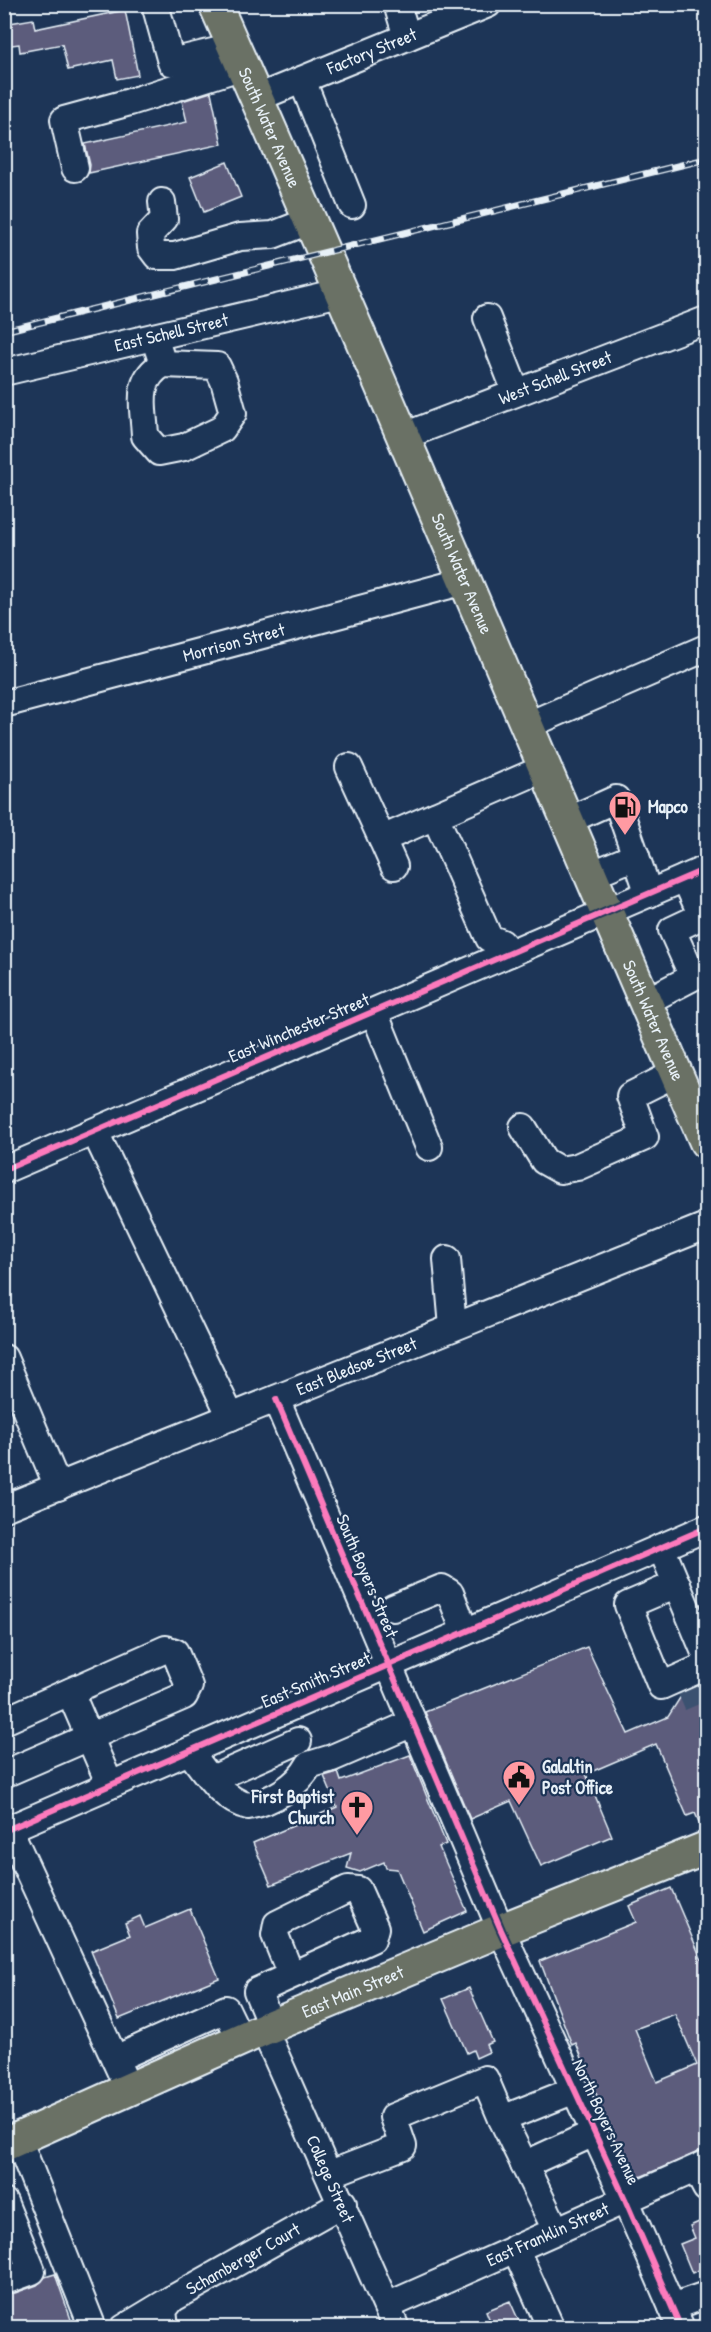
<svg xmlns="http://www.w3.org/2000/svg" width="711" height="2332" viewBox="0 0 711 2332" font-family="'Patrick Hand',sans-serif">
  <rect width="100%" height="100%" fill="#1d3557"/>
  <filter id="ink" filterUnits="userSpaceOnUse"><feTurbulence type="fractalNoise" baseFrequency=".0167" numOctaves="2"/><feDisplacementMap in="SourceGraphic" scale="12" xChannelSelector="R" yChannelSelector="G"/><feConvolveMatrix kernelMatrix="1 2 1 2 8 2 1 2 1" color-interpolation-filters="sRGB"/></filter>
  <g filter="url(#ink)">
    <path fill="#5c5b7c" stroke="#e8f1f8" stroke-width="1.5" fill-rule="evenodd" d="M125,10L138,75L117,79L113,60L68,70L62,44L20,52L19,44L4,46V24L33,19L35,29Z
      M211,92L222,144L89,173L90,165L85,144L187,122L182,101Z
      M227,162L241,197L204,212L190,177Z
      M587,1647L628,1734L668,1717L683,1693L698,1686L706,1687V1830L703,1831L695,1813L687,1816L656,1744L586,1774L612,1836L541,1866L511,1801L470,1819L425,1712Z
      M410,1755L446,1844L439,1847L467,1911L423,1931L397,1869L386,1868L384,1862L360,1872L347,1868L351,1853L271,1885L253,1843L337,1807L324,1776L338,1772L341,1781Z
      M671,1888L706,1970V2149L633,2180L599,2107L601,2106L576,2043L572,2045L540,1961L636,1922L629,1906ZM675,2014L697,2065L657,2082L635,2029Z
      M190,1909L219,1978L119,2019L91,1951L130,1935L125,1923L140,1916L145,1928Z
      M469,1988L493,2042L486,2045L489,2052L476,2058L473,2050L467,2053L443,1999Z
      M706,2219V2267L692,2273L680,2244L695,2238L690,2226Z
      M55,2274L74,2328H4V2293H15L37,2285L45,2277Z
      M510,2301L522,2328H493L486,2311Z"/>
    <g fill="none" stroke-linecap="round" stroke-linejoin="round">
      <path stroke="#3b516f" stroke-width="26" stroke-dasharray="26 13" stroke-linecap="butt" d="M680,1698L706,1687"/>
      <defs>
        <g id="minor">
          <path d="M155,4L171,62L234,47"/>
          <path d="M397,4L407,37"/>
          <path d="M302,80L352,205"/>
          <path id="s1" d="M257,98L488,4"/>
          <path d="M75,168L64,120L130,102L243,66"/>
          <path d="M162,202L164,219L150,234L151,248L157,256H175L240,237L273,235L309,221"/>
          <path d="M487,318L516,392"/>
          <path d="M154,337L163,364C134,381 144,407 145,436L159,452L184,447L222,429L233,413L224,381L217,366L163,364"/>
          <path id="s2" d="M4,372L340,293"/>
          <path id="s3" d="M404,436L706,320"/>
          <path id="s4" d="M4,704L465,581"/>
          <path d="M526,726L706,648"/>
          <path d="M349,767L382,839"/>
          <path d="M567,821L616,799L649,894"/>
          <path d="M394,866L382,839L435,816"/>
          <path d="M590,875L636,856"/>
          <path d="M685,878L702,916"/>
          <path d="M510,953L502,943L489,938L435,816L545,768"/>
          <path d="M645,1002L693,977L672,930L706,914"/>
          <path d="M374,1012L429,1147"/>
          <path d="M523,1127L544,1161L560,1170L577,1167L645,1137L630,1096L676,1073"/>
          <path d="M95,1132L231,1417"/>
          <path d="M4,1170L706,869"/>
          <path d="M447,1259L453,1327"/>
          <path d="M4,1358L58,1487"/>
          <path d="M276,1399L501,1930L625,2199L681,2328"/>
          <path id="s5" d="M4,1508L706,1226"/>
          <path d="M661,1547L706,1655"/>
          <path d="M677,1584L628,1605L661,1686L706,1666"/>
          <path d="M393,1608L442,1588L450,1593L465,1632"/>
          <path d="M70,1692L110,1785"/>
          <path d="M4,1721L166,1649L175,1652L189,1686L184,1696L4,1774"/>
          <path d="M189,1751C205,1771 222,1800 248,1806C271,1802 298,1786 309,1765L332,1758L413,1723"/>
          <path d="M212,1779L298,1741"/>
          <path d="M9,1829L129,2090"/>
          <path d="M4,1831L706,1528"/>
          <path d="M272,2027L257,1991L372,1939L375,1928L358,1890L348,1889L277,1924L275,1935L291,1975"/>
          <path id="s6" d="M264,2029L396,2328"/>
          <path d="M115,2059L226,2009L241,2040"/>
          <path d="M18,2139L93,2328"/>
          <path d="M524,2165L594,2133"/>
          <path d="M696,2169L706,2188"/>
          <path d="M330,2174L403,2146L393,2117L485,2079L502,2119"/>
          <path d="M4,2202L32,2271L10,2279"/>
          <path d="M556,2230L502,2119L575,2090"/>
          <path d="M515,2248L551,2328"/>
          <path id="s7" d="M387,2306L706,2164"/>
          <path d="M672,2307L706,2295"/>
          <path d="M124,2328L172,2299"/>
          <path id="s8" d="M165,2328L163,2310L172,2299L343,2203"/>
        </g>
        <g id="major">
          <path id="s9" d="M215,4C383,382 541,764 706,1142"/>
          <path id="s10" d="M4,2145L264,2029L501,1930L706,1848"/>
        </g>
      </defs>
      <use href="#minor" stroke="#e8f1f8" stroke-width="30"/>
      <use href="#major" stroke="#e8f1f8" stroke-width="36"/>
      <use href="#minor" stroke="#1d3557" stroke-width="26"/>
      <use href="#major" stroke="#6a7165" stroke-width="32"/>
      <defs>
        <path id="rail" d="M4,331L706,159"/>
      </defs>
      <use href="#rail" stroke="#e8f1f8" stroke-width="7"/>
      <use href="#rail" stroke="#1d3557" stroke-width="4.5" stroke-dasharray="14" stroke-linecap="butt"/>
      <defs>
        <path id="cycleway" d="M4,1170L706,869
          M276,1399L501,1930L625,2199L681,2328
          M4,1831L706,1528"/>
      </defs>
      <use href="#cycleway" stroke="#1d3557" stroke-width="10"/>
      <use href="#cycleway" stroke="#fd7abc" stroke-width="6"/>
    </g>
  </g>
  <defs>
    <symbol id="fuel-pin" viewBox="-11 -11 22 30"><path d="M0 17L-7.5 6A9.5 9.5 0 1 1 7.5 6Z" fill="#ff9aa2" stroke="#1d3557"/><path d="M-5.5-6h7V0h2V4h1.3V-2.5L3-4.5l.8-.8L6-3V5H2.5V1h-1V6h-7ZM-4.2-4.7v3.2H.2V-4.7Z" fill="#111"/></symbol>
    <symbol id="civic-pin" viewBox="-11 -11 22 30"><path d="M0 17L-7.5 6A9.5 9.5 0 1 1 7.5 6Z" fill="#ff9aa2" stroke="#1d3557"/><path d="M-.6-6.5H3V-4.5H.6V-3L4-1V1h2V6H-6V1h2V-1L-.6-3ZM-1.2 2.5V6h2.4V2.5Z" fill="#111"/></symbol>
    <symbol id="church-pin" viewBox="-11 -11 22 30"><path d="M0 17L-7.5 6A9.5 9.5 0 1 1 7.5 6Z" fill="#ff9aa2" stroke="#1d3557"/><path d="M-1.2-6h2.4v3.5h3.3v2.4h-3.3V6h-2.4V-.1h-3.3v-2.4h3.3Z" fill="#111"/></symbol>
  </defs>
  <g fill-rule="evenodd">
    <use href="#fuel-pin" x="606" y="788" width="38" height="52"/>
    <use href="#civic-pin" x="500" y="1758" width="38" height="52"/>
    <use href="#church-pin" x="338" y="1788" width="38" height="52"/>
  </g>
  <g text-anchor="middle" stroke-width="4.5" stroke-linejoin="round" paint-order="stroke">
    <g font-size="18" fill="#e8f1f8" stroke="#1d3557">
      <text dy="6" stroke="none"><textPath href="#s1" startOffset="124">Factory Street</textPath></text>
      <text dy="6" stroke="none"><textPath href="#s9" startOffset="135">South Water Avenue</textPath></text>
      <text dy="6" stroke="none"><textPath href="#s2" startOffset="172">East Schell Street</textPath></text>
      <text dy="6" stroke="none"><textPath href="#s3" startOffset="162">West Schell Street</textPath></text>
      <text dy="6" stroke="none"><textPath href="#s9" startOffset="621">South Water Avenue</textPath></text>
      <text dy="6" stroke="none"><textPath href="#s4" startOffset="238">Morrison Street</textPath></text>
      <text dy="6" stroke="none"><textPath href="#s9" startOffset="1107">South Water Avenue</textPath></text>
      <text transform="translate(299 1028) rotate(-23)" y="6">East Winchester Street</text>
      <text dy="6" stroke="none"><textPath href="#s5" startOffset="380">East Bledsoe Street</textPath></text>
      <text transform="translate(367 1576) rotate(67)" y="6">South Boyers Street</text>
      <text transform="translate(316 1680) rotate(-23)" y="6">East Smith Street</text>
      <text dy="6" stroke="none"><textPath href="#s10" startOffset="381">East Main Street</textPath></text>
      <text transform="translate(606 2122) rotate(65)" y="6">North Boyers Avenue</text>
      <text dy="6" stroke="none"><textPath href="#s6" startOffset="164">College Street</textPath></text>
      <text dy="6" stroke="none"><textPath href="#s7" startOffset="176">East Franklin Street</textPath></text>
      <text dy="6" stroke="none"><textPath href="#s8" startOffset="114">Schamberger Court</textPath></text>
    </g>
    <g font-size="18" font-weight="bold" fill="#e8f1f8" stroke="#1d3557" text-anchor="start">
      <text x="648" y="813">Mapco</text>
      <text x="542" y="1773">Galaltin<tspan x="542" dy="21">Post Office</tspan></text>
      <text x="334" y="1803" text-anchor="end">First Baptist<tspan x="334" dy="21">Church</tspan></text>
    </g>
  </g>
  <rect width="711" height="2332" fill="none" stroke="#1d3557" stroke-width="24"/>
  <rect x="12" y="12" width="687" height="2308" fill="none" stroke="#e8f1f8" stroke-width="2" filter="url(#ink)"/>
</svg>
